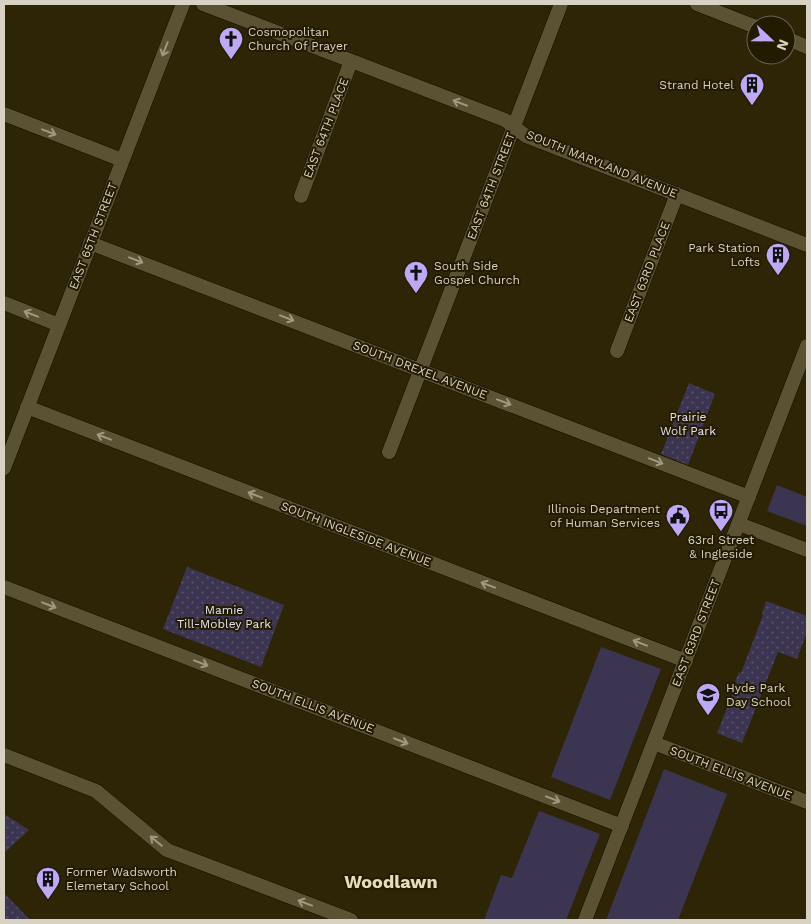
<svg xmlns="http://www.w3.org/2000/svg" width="811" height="924" viewBox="0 0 811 924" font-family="'Work Sans',sans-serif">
  <defs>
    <pattern id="park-dots" width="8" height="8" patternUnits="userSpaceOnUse" patternTransform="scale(1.25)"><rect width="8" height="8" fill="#3c3552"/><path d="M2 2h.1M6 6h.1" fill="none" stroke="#575169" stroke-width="1.8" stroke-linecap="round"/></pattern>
  </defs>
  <rect width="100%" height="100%" fill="#2d2505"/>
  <path fill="#3c3552" d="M777,485L807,497V526L767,511Z
    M601,647L661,669L610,800L551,777Z
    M664,769L727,794L678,920H606Z
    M539,811L600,834L566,920H484L501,875L512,878Z"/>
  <path fill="url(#park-dots)" d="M689,383L715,394L688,465L661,454Z
    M187,567L284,605L261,667L163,629Z
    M766,601L807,616V632L797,659L778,652L742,743L717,733L737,683L735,682L739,672L741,673L763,615L762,614Z
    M4,814L29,830L4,853Z
    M4,893L30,920H4Z"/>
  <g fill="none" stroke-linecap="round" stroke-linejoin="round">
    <defs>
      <path id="minor" d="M203,4L505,120L526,136L807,245
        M4,114L122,160
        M301,196L351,61
        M90,243L749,497
        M4,303L59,325
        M617,351L677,194
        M27,407L686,661
        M389,452L561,4
        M4,468L183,4
        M739,524L807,550
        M4,587L622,826
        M654,743L807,802
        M4,755L96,791L167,850L351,920"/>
      <path id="secondary" d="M697,4L756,27
        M786,38L807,47
        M585,920L807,346"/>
    </defs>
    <use href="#minor" stroke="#140e00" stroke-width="15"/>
    <use href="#secondary" stroke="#140e00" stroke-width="15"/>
    <use href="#minor" stroke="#5b5233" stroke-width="14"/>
    <use href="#secondary" stroke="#5b5233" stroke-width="14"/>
  </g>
  <defs><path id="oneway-shaft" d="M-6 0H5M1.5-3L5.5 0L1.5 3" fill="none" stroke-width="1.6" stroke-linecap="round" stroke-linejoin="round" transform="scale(1.25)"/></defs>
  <g stroke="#9f9881">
    <use href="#oneway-shaft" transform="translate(165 49) rotate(111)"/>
    <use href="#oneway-shaft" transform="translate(460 103) rotate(-159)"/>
    <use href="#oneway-shaft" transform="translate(49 132) rotate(21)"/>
    <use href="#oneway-shaft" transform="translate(136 260) rotate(21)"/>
    <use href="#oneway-shaft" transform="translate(31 314) rotate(-159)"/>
    <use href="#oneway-shaft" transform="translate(287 318) rotate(21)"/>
    <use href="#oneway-shaft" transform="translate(504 402) rotate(21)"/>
    <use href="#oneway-shaft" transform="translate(104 437) rotate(-159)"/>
    <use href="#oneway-shaft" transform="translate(656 461) rotate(21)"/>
    <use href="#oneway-shaft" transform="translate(255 495) rotate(-159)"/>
    <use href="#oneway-shaft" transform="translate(488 585) rotate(-159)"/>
    <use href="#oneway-shaft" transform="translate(49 605) rotate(21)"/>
    <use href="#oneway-shaft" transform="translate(640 643) rotate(-159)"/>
    <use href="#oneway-shaft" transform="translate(201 663) rotate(21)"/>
    <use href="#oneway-shaft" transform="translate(401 741) rotate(21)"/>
    <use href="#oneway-shaft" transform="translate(553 799) rotate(21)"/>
    <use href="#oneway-shaft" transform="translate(156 841) rotate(-140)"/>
    <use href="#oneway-shaft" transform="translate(305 903) rotate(-159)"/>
  </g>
  <defs>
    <symbol id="church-pin" viewBox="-11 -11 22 30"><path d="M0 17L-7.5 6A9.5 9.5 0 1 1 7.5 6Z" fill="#bda9f5" stroke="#231b00"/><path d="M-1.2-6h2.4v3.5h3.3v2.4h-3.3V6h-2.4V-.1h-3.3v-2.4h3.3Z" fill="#111"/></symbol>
    <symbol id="building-pin" viewBox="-11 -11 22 30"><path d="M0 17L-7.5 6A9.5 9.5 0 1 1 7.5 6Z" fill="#bda9f5" stroke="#231b00"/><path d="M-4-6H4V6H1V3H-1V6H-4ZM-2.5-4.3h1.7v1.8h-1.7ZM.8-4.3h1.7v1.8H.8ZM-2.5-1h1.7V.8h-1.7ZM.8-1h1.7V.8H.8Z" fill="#111"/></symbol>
    <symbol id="bus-pin" viewBox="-11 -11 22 30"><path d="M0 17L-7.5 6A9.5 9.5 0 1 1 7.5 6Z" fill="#bda9f5" stroke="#231b00"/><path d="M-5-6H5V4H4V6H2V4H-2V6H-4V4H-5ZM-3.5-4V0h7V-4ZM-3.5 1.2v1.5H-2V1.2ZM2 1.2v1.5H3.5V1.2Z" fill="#111"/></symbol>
    <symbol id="civic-pin" viewBox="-11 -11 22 30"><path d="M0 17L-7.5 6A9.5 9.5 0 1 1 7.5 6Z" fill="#bda9f5" stroke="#231b00"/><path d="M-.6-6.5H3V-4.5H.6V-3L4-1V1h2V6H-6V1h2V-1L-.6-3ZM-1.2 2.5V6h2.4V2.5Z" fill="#111"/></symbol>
    <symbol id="school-pin" viewBox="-11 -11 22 30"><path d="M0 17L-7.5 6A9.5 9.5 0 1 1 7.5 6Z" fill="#bda9f5" stroke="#231b00"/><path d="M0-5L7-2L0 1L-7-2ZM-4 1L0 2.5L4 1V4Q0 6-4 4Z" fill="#111"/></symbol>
  </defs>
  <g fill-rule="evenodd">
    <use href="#church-pin" x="217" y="25" width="28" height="38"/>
    <use href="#building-pin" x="738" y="71" width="28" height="38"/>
    <use href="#building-pin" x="764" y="241" width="28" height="38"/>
    <use href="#church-pin" x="402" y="259" width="28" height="38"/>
    <use href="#bus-pin" x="707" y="497" width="28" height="38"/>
    <use href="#civic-pin" x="664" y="502" width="28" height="38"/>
    <use href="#school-pin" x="694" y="681" width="28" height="38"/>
    <use href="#building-pin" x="34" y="865" width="28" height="38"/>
  </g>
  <g text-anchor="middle" stroke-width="4" stroke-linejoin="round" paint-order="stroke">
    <g font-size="12" fill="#d7d2c1" stroke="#231b00" text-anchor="start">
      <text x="248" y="36">Cosmopolitan<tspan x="248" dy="14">Church Of Prayer</tspan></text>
      <text x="734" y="89" text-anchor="end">Strand Hotel</text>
      <text x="760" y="252" text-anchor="end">Park Station<tspan x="760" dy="14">Lofts</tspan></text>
      <text x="434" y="270">South Side<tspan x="434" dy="14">Gospel Church</tspan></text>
      <text x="660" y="513" text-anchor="end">Illinois Department<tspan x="660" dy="14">of Human Services</tspan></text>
      <text x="721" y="544" text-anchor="middle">63rd Street<tspan x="721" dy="14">&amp; Ingleside</tspan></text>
      <text x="726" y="692">Hyde Park<tspan x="726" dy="14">Day School</tspan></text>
      <text x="66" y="876">Former Wadsworth<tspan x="66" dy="14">Elemetary School</tspan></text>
    </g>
    <g font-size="12" fill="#d7d2c1" stroke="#231b00">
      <text transform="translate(326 128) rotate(-69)" y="4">EAST 64TH PLACE</text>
      <text transform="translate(602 164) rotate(22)" y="4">SOUTH MARYLAND AVENUE</text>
      <text transform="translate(491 186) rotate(-69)" y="4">EAST 64TH STREET</text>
      <text transform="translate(93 236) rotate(-69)" y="4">EAST 65TH STREET</text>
      <text transform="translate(647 272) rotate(-69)" y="4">EAST 63RD PLACE</text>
      <text transform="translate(420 370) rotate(21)" y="4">SOUTH DREXEL AVENUE</text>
      <text transform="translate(356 534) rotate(21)" y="4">SOUTH INGLESIDE AVENUE</text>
      <text transform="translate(696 633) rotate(-69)" y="4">EAST 63RD STREET</text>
      <text transform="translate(313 706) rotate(21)" y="4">SOUTH ELLIS AVENUE</text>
      <text transform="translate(731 773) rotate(21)" y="4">SOUTH ELLIS AVENUE</text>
    </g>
    <g font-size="12" fill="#e4e1f2" stroke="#231b00">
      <text x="688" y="421">Prairie<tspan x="688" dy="14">Wolf Park</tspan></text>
      <text x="224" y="614">Mamie<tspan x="224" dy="14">Till-Mobley Park</tspan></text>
    </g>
    <g font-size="18" font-weight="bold" fill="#e6dcb8" stroke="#231b00">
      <text x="391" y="888">Woodlawn</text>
    </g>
  </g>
  <rect width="811" height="924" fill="none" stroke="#d7d2c1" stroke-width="10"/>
  <g transform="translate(771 40) rotate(112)"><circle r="24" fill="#231b00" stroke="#6b644d"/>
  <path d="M0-4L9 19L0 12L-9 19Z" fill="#bda9f5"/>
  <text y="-8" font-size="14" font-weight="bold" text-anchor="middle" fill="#d7d2c1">N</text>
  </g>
</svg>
